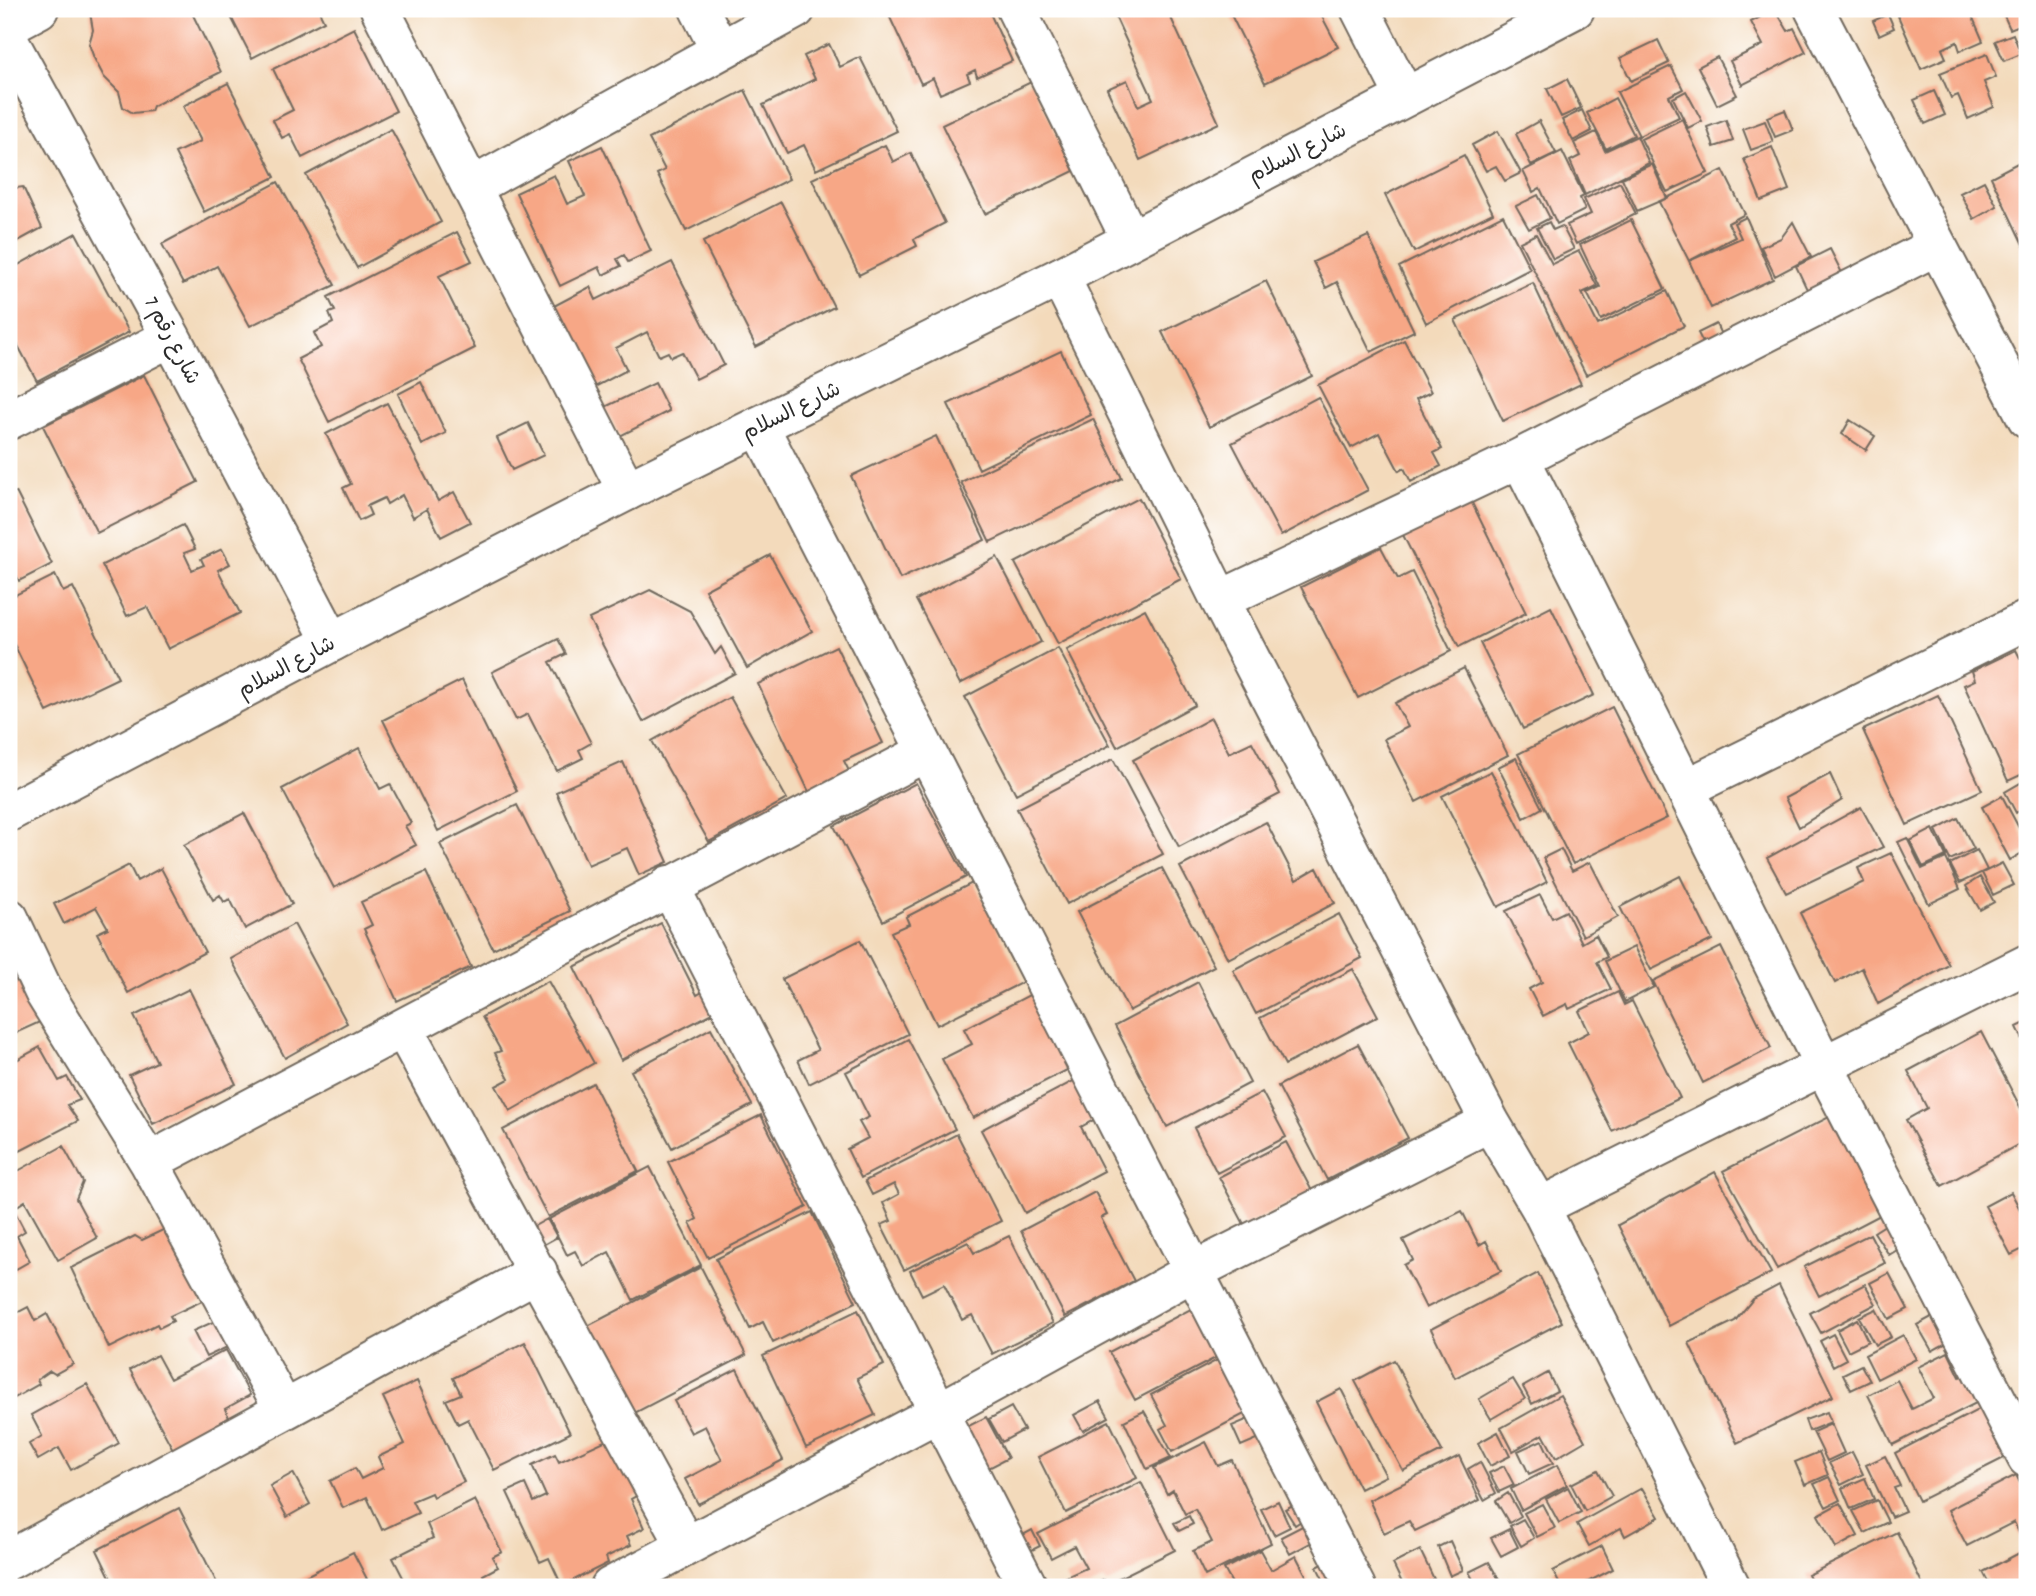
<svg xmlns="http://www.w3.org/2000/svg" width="2036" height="1596" viewBox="0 0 2036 1596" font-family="Dekko,'Playpen Sans Arabic',sans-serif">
  <rect width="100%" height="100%" fill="#fff"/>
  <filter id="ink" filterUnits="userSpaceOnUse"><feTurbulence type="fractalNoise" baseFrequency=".0143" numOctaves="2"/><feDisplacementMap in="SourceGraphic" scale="14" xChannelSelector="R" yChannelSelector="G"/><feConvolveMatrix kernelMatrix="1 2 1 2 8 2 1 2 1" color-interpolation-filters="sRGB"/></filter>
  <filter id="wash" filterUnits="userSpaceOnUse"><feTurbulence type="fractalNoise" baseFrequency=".00686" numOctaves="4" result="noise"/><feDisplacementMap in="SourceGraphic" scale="28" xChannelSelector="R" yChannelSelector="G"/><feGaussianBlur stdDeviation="1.57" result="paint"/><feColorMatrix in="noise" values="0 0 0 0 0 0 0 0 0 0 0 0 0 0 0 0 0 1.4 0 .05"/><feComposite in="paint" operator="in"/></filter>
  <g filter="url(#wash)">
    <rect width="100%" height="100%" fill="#f3dabb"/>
    <g id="blocks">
      <path fill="#f7a786" d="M94,9H190L221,72L153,106L151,111L133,113L123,107L119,92L104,77L94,58L89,44L93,30L90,13Z
        M227,9H318L324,21L252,58Z
        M886,9H988L1012,61L977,77L975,70L967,74L970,81L940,94L933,78L921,84Z
        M1127,9H1167L1219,123L1140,160L1107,89L1127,80L1138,106L1153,99L1114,14Z
        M1228,9H1318L1338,47L1265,83Z
        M1775,9L1788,31L1794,28L1806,52L1742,85L1730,61L1763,45L1751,22Z
        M1895,9H1976L1970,11L1983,41L1960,51L1957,42L1942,49L1946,58L1921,69Z
        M2001,9H2021L2027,22L2010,29Z
        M1888,14L1894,28L1879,35L1873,21Z
        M354,28L396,111L302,158L290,134L282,138L273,120L293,110L273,69Z
        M2013,34L2021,54L2004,61L1995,41Z
        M1658,40L1669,63L1631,81L1620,58Z
        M829,44L840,67L860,57L897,131L816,170L804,145L787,153L763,105L815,79L804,56Z
        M1987,54L1996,77L1984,82L1994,107L1968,119L1958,95L1951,98L1940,73Z
        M1717,57L1737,95L1717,105L1698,67Z
        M1671,66L1683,89L1669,96L1679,117L1639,136L1617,92Z
        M1567,79L1581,108L1561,117L1547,89Z
        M1031,82L1074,171L985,214L942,125Z
        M228,83L275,177L204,212L175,153L201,141L183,106Z
        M745,90L789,179L686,231L657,174L665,170L649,139Z
        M1686,91L1702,121L1688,128L1673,98Z
        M1934,91L1945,115L1925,124L1914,100Z
        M1615,98L1634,135L1606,149L1587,113Z
        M1582,110L1592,131L1573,141L1562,120Z
        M1785,110L1793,130L1775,137L1767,117Z
        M1682,119L1708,173L1667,192L1641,139Z
        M1726,120L1733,141L1714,147L1707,127Z
        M1539,121L1556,153L1531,165L1516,134Z
        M1765,121L1773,142L1751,150L1743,129Z
        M391,129L441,222L357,268L306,175Z
        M1498,131L1521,173L1505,181L1496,166L1486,171L1472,145Z
        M1596,132L1605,151L1637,136L1649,163L1585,195L1570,161L1580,156L1574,143Z
        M885,145L893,162L911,153L945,223L914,239L917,246L859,275L812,179Z
        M602,146L651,251L628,262L624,255L617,259L621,266L603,275L599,267L560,286L516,193L554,175L567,204L585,196L569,161Z
        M1772,147L1789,190L1761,201L1744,159Z
        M1562,151L1584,196L1580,198L1585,210L1557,224L1540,188L1533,192L1523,171Z
        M1464,155L1493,213L1414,252L1385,195Z
        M2027,158V253L1991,177Z
        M1652,164L1667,198L1637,211L1622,178Z
        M1723,170L1745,214L1728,223L1735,237L1689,261L1659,202Z
        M1984,181L1997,206L1974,219L1960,193Z
        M278,182L335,285L250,326L217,266L183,284L162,244Z
        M1620,182L1636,214L1576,244L1567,225L1591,214L1584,199Z
        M23,187L42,228L9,246V189Z
        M1538,195L1550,218L1529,229L1516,206Z
        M781,202L834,307L756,347L703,242Z
        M1503,215L1530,269L1426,323L1399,267Z
        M1746,217L1773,279L1711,308L1689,261L1741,238L1734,223Z
        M1631,220L1665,289L1601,320L1587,293L1600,287L1580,245Z
        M1549,222L1553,230L1562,226L1574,249L1553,259L1537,228Z
        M1793,222L1811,257L1775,276L1761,247L1781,238Z
        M457,232L472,261L439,276L475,348L329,422L298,359L321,347L314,333L333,323L329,313L335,311L328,297Z
        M76,233L129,332L37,381L9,329V270Z
        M1536,234L1552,264L1579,251L1597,286L1582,293L1598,325L1667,291L1684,326L1586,375L1520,242Z
        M1368,236L1414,331L1371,352L1337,282L1326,288L1313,262Z
        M1830,249L1846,281L1811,298L1796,266Z
        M672,262L724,365L696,379L682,352L671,357L668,352L659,356L647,332L616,348L627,370L595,387L554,306L590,287L596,300Z
        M1266,281L1312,376L1209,427L1162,332Z
        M1533,283L1581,384L1503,421L1455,320Z
        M1716,324L1726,345L1708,353L1698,333Z
        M1404,340L1431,392L1416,399L1442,449L1434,453L1441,466L1411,482L1404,468L1399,471L1379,433L1351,448L1318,385Z
        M1061,351L1091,415L979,469L948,404Z
        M144,375L198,482L97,533L43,426Z
        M421,382L446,433L422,445L398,394Z
        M655,383L669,411L620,436L605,407Z
        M1318,397L1368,490L1281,536L1232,443Z
        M387,403L438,501L454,492L470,522L441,537L427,509L413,517L402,495L387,504L384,498L367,506L371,515L359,521L343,488L351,484L326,434Z
        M1093,419L1122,478L990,542L961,482Z
        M1850,420L1875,436L1866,450L1842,434Z
        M528,423L544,455L512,470L497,438Z
        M936,436L985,540L900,579L851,476Z
        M16,492L52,564L19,581L16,575L9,578V495Z
        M1139,498L1181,579L1058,644L1015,563Z
        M1470,499L1526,613L1459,647L1402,533Z
        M183,525L195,549L184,553L192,570L204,565L201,559L222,549L230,564L218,570L240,613L168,649L147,607L127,616L102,565Z
        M1381,547L1398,579L1412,572L1451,651L1358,698L1301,587Z
        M770,555L812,631L747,668L705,590Z
        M997,557L1041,642L960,684L916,600Z
        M55,575L63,592L73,587L118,678L47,712L9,634V598Z
        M650,590L690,611L715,654L721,647L735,673L643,722L589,619Z
        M1551,607L1594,695L1523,729L1480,643Z
        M1145,609L1195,705L1117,747L1067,650Z
        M558,639L566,654L550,662L591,743L579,750L583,758L557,771L528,714L516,720L492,672Z
        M836,646L883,743L844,761L851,775L810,794L758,684Z
        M1058,648L1110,745L1016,794L965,697Z
        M2016,650L2020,658L2027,655V772L2008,781L1964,685L1975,680L1972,671Z
        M1464,668L1508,755L1416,802L1384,739L1408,727L1395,703Z
        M462,680L517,791L438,831L383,720Z
        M1938,695L1982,790L1907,825L1863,730Z
        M730,697L787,799L709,842L652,741Z
        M1612,707L1667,818L1573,864L1518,754Z
        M1211,718L1229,753L1252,742L1280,794L1179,847L1133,760Z
        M359,748L380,789L390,784L411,823L405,826L416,845L334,888L282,789Z
        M1516,758L1542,808L1524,818L1498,767Z
        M1113,759L1163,854L1067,904L1017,809Z
        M623,762L668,862L639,875L627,848L588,865L556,792Z
        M1491,771L1547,882L1498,907L1442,796Z
        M1830,774L1842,800L1799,827L1785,798Z
        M2024,781L2027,807L2016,813L2005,792Z
        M916,783L966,877L883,921L834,826Z
        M2002,796L2027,843V850L2010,860L1982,807Z
        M517,805L570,911L493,949L440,844Z
        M1861,807L1883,847L1786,893L1767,858Z
        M244,813L292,904L245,929L230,899L224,902L220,895L213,900L184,845Z
        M1958,818L1974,849L1950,860L1936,830Z
        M1266,822L1296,880L1317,868L1335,903L1228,959L1180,867Z
        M1933,829L1946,856L1923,867L1910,841Z
        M1907,838L1922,869L1946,858L1960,889L1929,904L1898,842Z
        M1561,849L1572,871L1590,862L1618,917L1583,936L1543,858Z
        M1977,850L1987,870L1960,883L1950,864Z
        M1891,853L1949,965L1878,1004L1862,968L1835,983L1800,913L1864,882L1858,868Z
        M2002,863L2014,885L1993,895L1982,873Z
        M129,865L137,881L161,868L205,952L128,993L97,933L108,928L96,907L64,924L54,904Z
        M1162,868L1214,966L1129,1011L1077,912Z
        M426,872L471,967L397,1001L364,929L372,925L361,902Z
        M1680,876L1712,940L1651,970L1620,907Z
        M1980,877L1994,902L1980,910L1966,886Z
        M974,882L1023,982L937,1025L891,932L909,924L906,917Z
        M1540,895L1552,918L1566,911L1582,943L1596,935L1607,957L1597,962L1611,989L1569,1009L1567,1004L1543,1016L1529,989L1542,982L1506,911Z
        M1339,914L1362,958L1256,1014L1233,970Z
        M661,923L697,995L704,991L715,1012L621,1060L574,967Z
        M294,924L347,1023L285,1058L231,959Z
        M860,940L908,1034L809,1084L798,1060L818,1050L782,979Z
        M1634,947L1654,987L1625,1002L1605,961Z
        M1721,947L1771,1048L1703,1083L1653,981Z
        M1353,969L1378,1016L1285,1065L1260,1018Z
        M21,971L42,1021L11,1035L9,984L11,987Z
        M548,981L594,1063L510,1111L496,1086L509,1079L495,1053L501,1051L482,1017Z
        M1198,982L1250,1083L1167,1127L1115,1026Z
        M189,989L236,1084L153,1124L129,1075L157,1062L134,1016Z
        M1618,992L1624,1005L1632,1001L1680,1098L1612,1131L1568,1043L1589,1032L1579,1011Z
        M1031,994L1069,1069L973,1118L942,1059L972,1044L964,1029Z
        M2027,1022V1048L2017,1027Z
        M711,1028L752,1105L672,1148L631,1071Z
        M1981,1032L2027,1120V1140L1942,1186L1906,1120L1927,1108L1908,1071Z
        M908,1039L955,1129L861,1178L847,1149L868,1138L859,1122L869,1117L846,1072Z
        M1358,1044L1408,1138L1327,1180L1278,1086Z
        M40,1047L59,1081L67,1077L80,1100L67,1105L78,1121L18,1152L15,1143L9,1145V1064Z
        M1077,1079L1097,1118L1081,1127L1104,1171L1025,1213L981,1130Z
        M593,1083L638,1171L548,1217L503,1130Z
        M1262,1092L1286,1137L1217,1173L1194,1128Z
        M761,1115L807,1207L708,1258L690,1223L697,1219L668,1162Z
        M1833,1115L1886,1212L1777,1269L1723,1171Z
        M957,1134L1001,1221L904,1270L881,1225L891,1221L883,1203L899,1194L894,1184L872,1195L865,1181Z
        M1286,1142L1312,1191L1245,1226L1219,1177Z
        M63,1146L83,1182L76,1199L97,1238L58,1260L25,1201L14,1208L9,1199V1176Z
        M650,1167L701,1265L633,1300L609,1252L583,1266L575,1251L567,1255L549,1219Z
        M1715,1172L1771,1273L1669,1326L1618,1225Z
        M1095,1192L1107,1215L1101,1218L1134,1281L1065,1317L1021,1231Z
        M2011,1192L2027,1223V1247L2011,1255L1985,1206Z
        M1462,1211L1479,1245L1486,1241L1501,1271L1426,1308L1404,1265L1413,1260L1403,1240Z
        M812,1212L856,1302L773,1343L763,1322L750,1329L716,1259Z
        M16,1214L25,1231L17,1236L30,1261L9,1273V1218Z
        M547,1219L557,1237L532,1251L522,1233Z
        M1893,1220L1907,1244L1889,1255L1874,1232Z
        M167,1228L202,1301L170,1316L173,1321L159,1328L157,1324L109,1348L71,1268L135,1236L142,1240Z
        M1870,1234L1885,1263L1819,1296L1804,1267Z
        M1009,1236L1053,1323L992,1354L972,1315L962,1320L944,1284L922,1295L910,1271L968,1242L974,1253Z
        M701,1267L746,1355L627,1417L582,1329Z
        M1538,1273L1562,1322L1455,1378L1431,1329Z
        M1889,1273L1908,1309L1889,1319L1870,1283Z
        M1865,1284L1876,1304L1821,1333L1810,1313Z
        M1779,1285L1833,1396L1737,1443L1689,1343L1735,1321L1753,1299Z
        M1204,1302L1229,1351L1135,1400L1109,1352Z
        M28,1307L35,1321L47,1314L73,1364L55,1374L50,1371L37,1380L39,1384L9,1401V1317Z
        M1876,1309L1891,1337L1875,1345L1859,1317Z
        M858,1310L884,1365L857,1378L875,1415L806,1448L763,1356Z
        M1937,1314L1952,1340L1932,1351L1917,1325Z
        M226,1316L238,1342L206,1357L193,1331Z
        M1857,1319L1868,1341L1848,1351L1837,1330Z
        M1833,1334L1846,1359L1833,1366L1820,1341Z
        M1903,1335L1916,1359L1877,1379L1865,1355Z
        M525,1342L570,1433L494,1470L468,1419L458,1424L446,1400L461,1394L453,1378Z
        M226,1350L250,1395L225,1409L232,1424L176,1455L130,1370L157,1355L170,1379Z
        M1948,1352L1960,1377L1972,1371L1986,1398L1893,1445L1868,1395L1897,1380L1912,1409L1934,1398L1918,1367Z
        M1225,1356L1252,1410L1172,1452L1160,1429L1167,1425L1151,1395Z
        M1394,1360L1442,1451L1403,1471L1355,1381Z
        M1861,1365L1870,1381L1851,1390L1843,1374Z
        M737,1369L783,1460L698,1504L685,1479L722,1460L705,1426L691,1433L674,1401Z
        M1548,1373L1557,1391L1532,1404L1523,1387Z
        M1513,1379L1525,1399L1491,1419L1479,1399Z
        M417,1381L464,1482L433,1497L431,1493L412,1501L418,1513L382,1530L367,1497L343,1508L330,1481L355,1468L361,1479L383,1468L378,1457L405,1444L383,1397Z
        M87,1384L119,1443L71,1470L59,1448L38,1460L29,1444L42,1436L31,1415Z
        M1341,1389L1386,1476L1360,1489L1316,1402Z
        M1560,1395L1585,1441L1556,1458L1543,1434L1513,1451L1501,1428Z
        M1100,1401L1109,1417L1083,1431L1074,1415Z
        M1989,1404L2014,1453L1919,1501L1895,1453Z
        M1011,1407L1024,1430L1002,1442L989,1419Z
        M1144,1411L1171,1458L1147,1469L1124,1421Z
        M1827,1412L1831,1422L1809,1431L1805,1420Z
        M986,1417L1008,1458L981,1472L959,1431Z
        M1253,1417L1262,1437L1241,1446L1232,1426Z
        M1109,1421L1137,1478L1066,1513L1038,1457Z
        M1831,1424L1844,1453L1827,1461L1813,1432Z
        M1498,1432L1510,1456L1490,1466L1478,1443Z
        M613,1437L640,1494L631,1499L644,1528L627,1536L631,1545L606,1557L608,1563L562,1586L549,1558L540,1562L507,1492L525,1484L533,1502L546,1496L532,1465L555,1454L559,1462Z
        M1542,1440L1553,1463L1529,1474L1518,1451Z
        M1206,1442L1218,1466L1232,1460L1271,1543L1205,1576L1193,1551L1212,1542L1195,1509L1185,1514L1173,1490L1167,1494L1154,1468Z
        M1819,1452L1828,1475L1805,1485L1795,1462Z
        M1852,1452L1863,1474L1841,1485L1829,1463Z
        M1459,1456L1480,1500L1415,1531L1409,1521L1384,1533L1369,1500Z
        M1885,1456L1900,1486L1894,1488L1905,1511L1891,1517L1866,1465Z
        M1480,1462L1496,1493L1484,1500L1468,1469Z
        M1557,1465L1567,1485L1521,1510L1511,1489Z
        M1504,1466L1514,1485L1499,1492L1489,1473Z
        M1598,1470L1612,1496L1585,1511L1571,1484Z
        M293,1473L310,1504L287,1517L270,1486Z
        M2016,1475L2027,1496V1578L2010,1587H1991L1983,1572L2027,1549L2014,1522L1967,1546L1948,1510Z
        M1829,1477L1840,1500L1826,1507L1814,1484Z
        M1865,1478L1874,1499L1851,1509L1842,1488Z
        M1141,1482L1175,1550L1107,1584L1104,1580L1089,1587H1071L1066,1577L1086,1568L1074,1546L1051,1558L1038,1534Z
        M1568,1487L1581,1512L1559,1523L1546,1499Z
        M1642,1488L1659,1517L1625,1536L1621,1528L1589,1546L1577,1524Z
        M1508,1493L1521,1516L1509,1523L1496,1501Z
        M475,1500L502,1552L492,1557L498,1567L483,1575L490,1587H408L393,1558L433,1538L427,1524Z
        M1877,1500L1888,1522L1865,1533L1853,1511Z
        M1278,1501L1290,1527L1274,1535L1261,1509Z
        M1840,1503L1858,1536L1836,1548L1818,1515Z
        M1295,1504L1304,1519L1295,1525L1285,1509Z
        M1542,1504L1555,1528L1537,1537L1524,1513Z
        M179,1508L219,1587H115L97,1550Z
        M1189,1516L1193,1524L1179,1531L1174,1523Z
        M1523,1519L1534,1538L1521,1546L1510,1526Z
        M1310,1522L1318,1539L1290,1554L1281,1537Z
        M1509,1529L1518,1547L1501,1556L1491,1538Z
        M1032,1530L1040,1546L1018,1557L1010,1542Z
        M1897,1532L1924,1587H1814L1808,1575Z
        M1450,1541L1463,1570L1450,1576L1438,1547Z
        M1602,1546L1613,1569L1578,1587H1561L1553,1571Z
        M1260,1550L1271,1570L1296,1556L1309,1581L1305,1583L1307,1587H1234L1224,1569Z
        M1420,1550L1434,1579L1418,1587H1404L1393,1564Z
        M353,1552L367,1579L351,1587L348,1581L336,1587H284Z
        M1330,1560L1344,1587H1327L1317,1567Z
        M1489,1562L1503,1587H1477L1469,1572Z"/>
    </g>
  </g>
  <g filter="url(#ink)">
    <use href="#blocks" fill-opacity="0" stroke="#71685d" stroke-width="2"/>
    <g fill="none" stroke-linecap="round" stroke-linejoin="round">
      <defs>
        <path id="minor" d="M380,9L627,491
          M699,9L719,48
          M1016,9L1130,238
          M1360,9L1405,97
          M1814,9L2027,418
          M9,25L39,9
          M9,41L171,337L332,642
          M472,187L796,9
          M1060,277L1220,600L1490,1122L1540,1207L1731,1587
          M9,420L171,337
          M759,426C955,815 1160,1198 1356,1587
          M1520,458L1825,1068L2027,1458
          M1220,600L1520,458L1936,246
          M1687,788L2027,620
          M669,885L1028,1587
          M9,918L45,994L149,1162L283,1408
          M403,1028L686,1546
          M149,1162L924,753
          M1540,1207L2027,964
          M9,1560L538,1272
          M610,1587L939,1412L1196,1270L1490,1122"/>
        <path id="tertiary" d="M9,812L332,642L627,491L1060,277L1575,9"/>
      </defs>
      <use href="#minor" stroke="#71685d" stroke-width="42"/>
      <use href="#tertiary" stroke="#71685d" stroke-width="42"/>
      <use href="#minor" stroke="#fff" stroke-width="38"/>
      <use href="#tertiary" stroke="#fff" stroke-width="38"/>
    </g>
  </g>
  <g text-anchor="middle" stroke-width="6" stroke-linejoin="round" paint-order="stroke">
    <g font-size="21" fill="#2b2b2b" stroke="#fff">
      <text transform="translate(1297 152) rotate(-27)" y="7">شارع السلام</text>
      <text transform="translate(173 340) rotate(62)" y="7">شارع رقم 7</text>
      <text transform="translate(791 410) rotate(-26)" y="7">شارع السلام</text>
      <text transform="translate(286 666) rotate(-28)" y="7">شارع السلام</text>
    </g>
  </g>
  <rect width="2036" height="1596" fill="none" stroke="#fff" stroke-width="35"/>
</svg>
